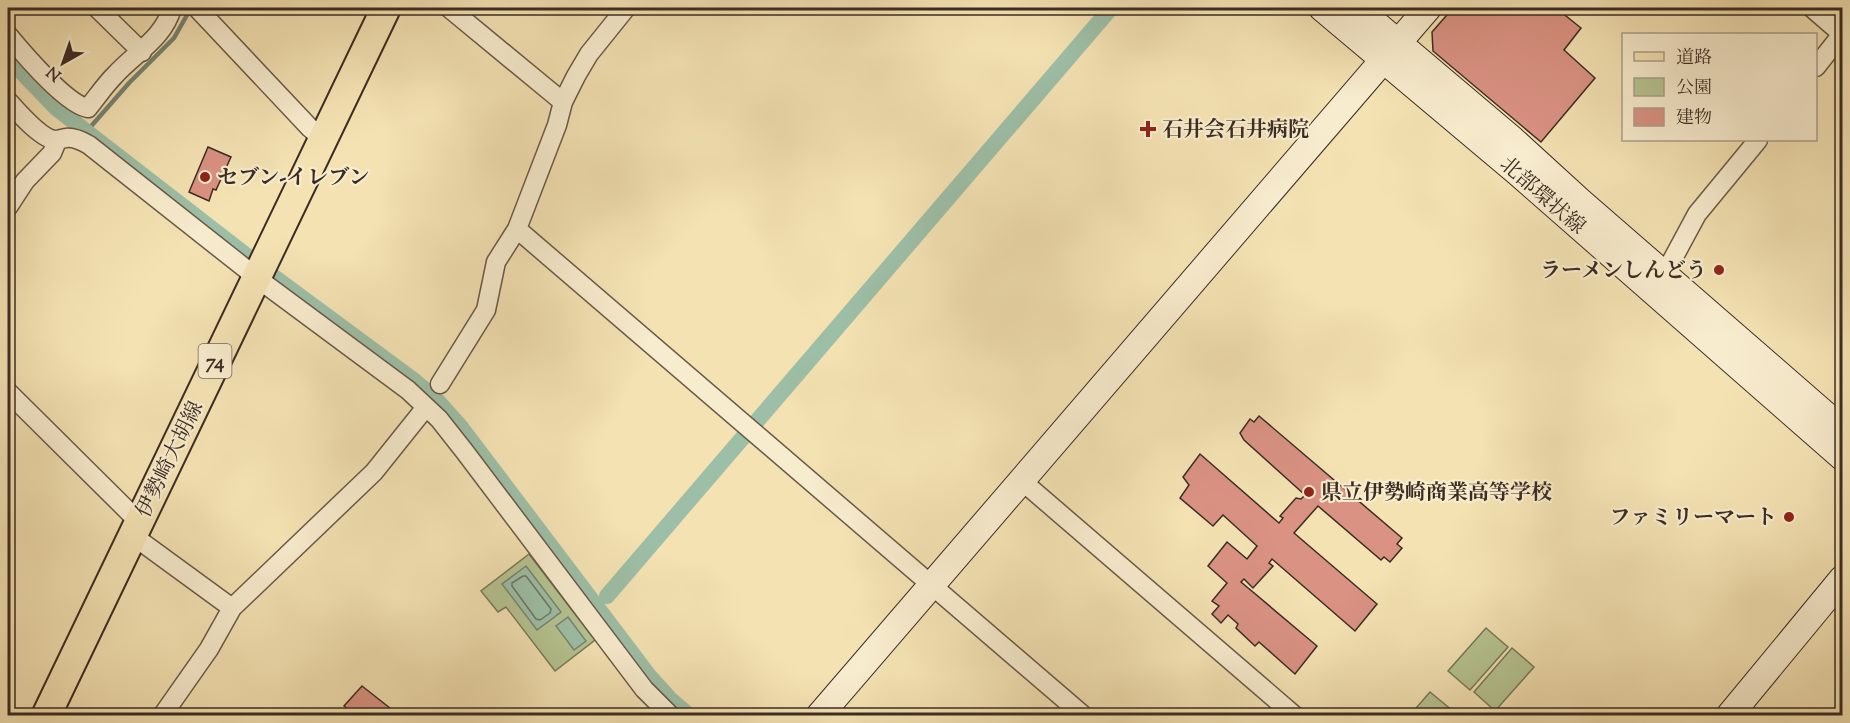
<svg xmlns="http://www.w3.org/2000/svg" width="1850" height="723" viewBox="0 0 1850 723" font-family="'Sorts Mill Goudy','Noto Serif JP',serif">
  <rect width="100%" height="100%" fill="#f4e2b3"/>
  <filter id="stains"><feTurbulence type="fractalNoise" baseFrequency=".00333" numOctaves="4"/><feColorMatrix values="0 0 0 0 .2 0 0 0 0 .09 0 0 0 0 .02 0 0 0 .5 -.17"/></filter>
  <radialGradient id="worn" r=".72"><stop offset=".6" stop-color="#630" stop-opacity="0"/><stop offset="1" stop-color="#630" stop-opacity=".3"/></radialGradient>
  <path fill="#b5c491" stroke="#78785a" stroke-width="1.5" d="M529,554L595,640L555,671L506,607L498,612L481,591Z
    M1486,628L1508,647L1470,690L1448,671Z
    M1512,648L1534,667L1495,711L1474,692Z
    M1430,692L1453,711L1448,715H1410Z"/>
  <path fill="#9dbfa7" stroke="#768472" stroke-width="1.5" d="M526,566L561,612L537,630L502,584Z
    M568,617L586,641L574,650L556,626Z"/>
  <g fill="none" stroke-linecap="round" stroke-linejoin="round">
    <path stroke="#6c7665" stroke-width="1.5" d="M523,576H526L551,609L550,613L540,620L536,619L512,586V583Z"/>
    <path stroke="#768472" stroke-width="4.5" d="M86,132L129,83L174,38L191,8"/>
    <path stroke="#9dbfa7" stroke-width="16" d="M8,58L56,108L255,262
      M270,274L416,382L435,398L460,426L650,677L670,699L690,716
      M607,596L1111,8"/>
  </g>
  <path fill="#da9283" stroke="#3b2c23" stroke-width="1.5" d="M1453,8H1556L1581,28L1564,50L1595,78L1541,142L1433,51L1432,32Z
    M208,147L231,157L216,190L213,189L209,201L189,192Z
    M1259,416L1402,538L1397,544L1402,548L1390,562L1384,557L1381,560L1318,506L1294,533L1377,604L1355,631L1272,559L1269,563L1273,566L1253,588L1244,579L1241,582L1317,646L1295,674L1259,642L1255,646L1236,628L1238,624L1228,615L1221,623L1212,614L1219,606L1212,601L1227,583L1208,566L1227,542L1247,559L1257,546L1223,515L1213,526L1180,498L1189,485L1183,477L1200,454L1279,523L1283,518L1280,516L1296,498L1301,499L1305,495L1244,440L1240,433L1250,419L1254,422Z
    M362,686L400,716H358L344,706Z"/>
  <g fill="none" stroke-linecap="round" stroke-linejoin="round">
    <defs>
      <path id="street" d="M97,8L142,52
        M197,8L310,128L322,138
        M449,8L563,102
        M1812,8L1842,34
        M8,35C22,52 67,105 88,108C97,97 105,85 115,75C136,52 163,39 172,8
        M1816,67L1842,34
        M8,101C17,111 42,140 56,140C57,140 65,138 66,138C74,137 82,141 89,145L265,284L408,390L439,419L465,452L644,689L671,716
        M8,207L25,181L52,153L57,141
        M517,229L1084,716
        M1656,281L1669,266L1697,214L1758,140
        M440,384L486,310L496,262L517,229L557,125L563,102L576,76L589,54L626,8
        M8,392L131,514L139,519
        M1022,481L1295,716
        M132,535L232,608
        M162,716L209,649L232,608L374,472L426,407"/>
      <path id="secondary" d="M1322,8L1517,172L1842,457
        M1357,8L1513,140L1581,202L1842,429
        M819,716L1428,8
        M1729,716L1842,579"/>
      <path id="primary" d="M46,716L386,8"/>
    </defs>
    <use href="#street" stroke="#695a47" stroke-width="21"/>
    <use href="#secondary" stroke="#3b2c23" stroke-width="28"/>
    <use href="#primary" stroke="#3b2c23" stroke-width="32"/>
    <use href="#street" stroke="#f8ecce" stroke-width="18"/>
    <use href="#secondary" stroke="#f8ecce" stroke-width="26"/>
    <use href="#primary" stroke="#f4e2b3" stroke-width="28"/>
  </g>
  <g fill="#8f2418" stroke="#f8ecce" stroke-width="2">
    <path d="M1145 120h6v6h6v6h-6v6h-6v-6h-6v-6h6z"/>
    <circle cx="205" cy="177" r="6"/>
    <circle cx="1719" cy="270" r="6"/>
    <circle cx="1309" cy="492" r="6"/>
    <circle cx="1789" cy="517" r="6"/>
  </g>
  <g text-anchor="middle" stroke-width="4.5" stroke-linejoin="round" paint-order="stroke">
    <rect fill="#f8ecce" stroke="#746656" stroke-width="1.5" x="198.5" y="344" width="33" height="34" rx="4.5"/>
    <g font-size="20" font-weight="bold" fill="#3b2c23">
      <text x="215" y="368">74</text>
    </g>
    <g font-size="21" font-weight="bold" fill="#3b2c23" stroke="#f8ecce" text-anchor="start">
      <text x="1162" y="136">石井会石井病院</text>
      <text x="217" y="184">セブン-イレブン</text>
      <text x="1707" y="277" text-anchor="end">ラーメンしんどう</text>
      <text x="1321" y="499">県立伊勢崎商業高等学校</text>
      <text x="1777" y="524" text-anchor="end">ファミリーマート</text>
    </g>
    <g font-size="21" fill="#3b2c23" stroke="#f8ecce">
      <text transform="translate(1543 195) rotate(41)" y="7">北部環状線</text>
      <text transform="translate(169 459) rotate(-64)" y="7">伊勢崎大胡線</text>
    </g>
  </g>
  <rect width="1850" height="723" fill="none" stroke="#f4e2b3" stroke-width="30"/>
  <rect x="9" y="9" width="1832" height="705" fill="none" stroke="#3b2c23" stroke-width="3"/>
  <rect x="15" y="15" width="1820" height="693" fill="none" stroke="#3b2c23" stroke-width="1.5"/>
  <rect x="1622" y="33" width="195" height="108" fill="#f8ecce" stroke="#ac9f8a" stroke-width="1.5"/>
  <rect x="1634" y="52" width="30" height="9" fill="#f4e2b3" stroke="#ac9f8a" stroke-width="1.5"/>
  <text x="1676" y="63" font-size="18" fill="#3b2c23">道路</text>
  <rect x="1634" y="78" width="30" height="18" fill="#b5c491" stroke="#ac9f8a" stroke-width="1.5"/>
  <text x="1676" y="93" font-size="18" fill="#3b2c23">公園</text>
  <rect x="1634" y="108" width="30" height="18" fill="#da9283" stroke="#ac9f8a" stroke-width="1.5"/>
  <text x="1676" y="123" font-size="18" fill="#3b2c23">建物</text>
  <g transform="translate(63 63) rotate(220)" stroke="#f8ecce" stroke-width="4.5" paint-order="stroke">
  <path d="M0-4.5L10 22L0 15L-10 22Z" fill="#3b2c23"/>
  <text y="-9" font-size="16" font-weight="bold" text-anchor="middle" fill="#3b2c23">N</text>
  </g>
  <rect width="100%" height="100%" filter="url(#stains)"/>
  <rect width="100%" height="100%" fill="url(#worn)"/>
</svg>
